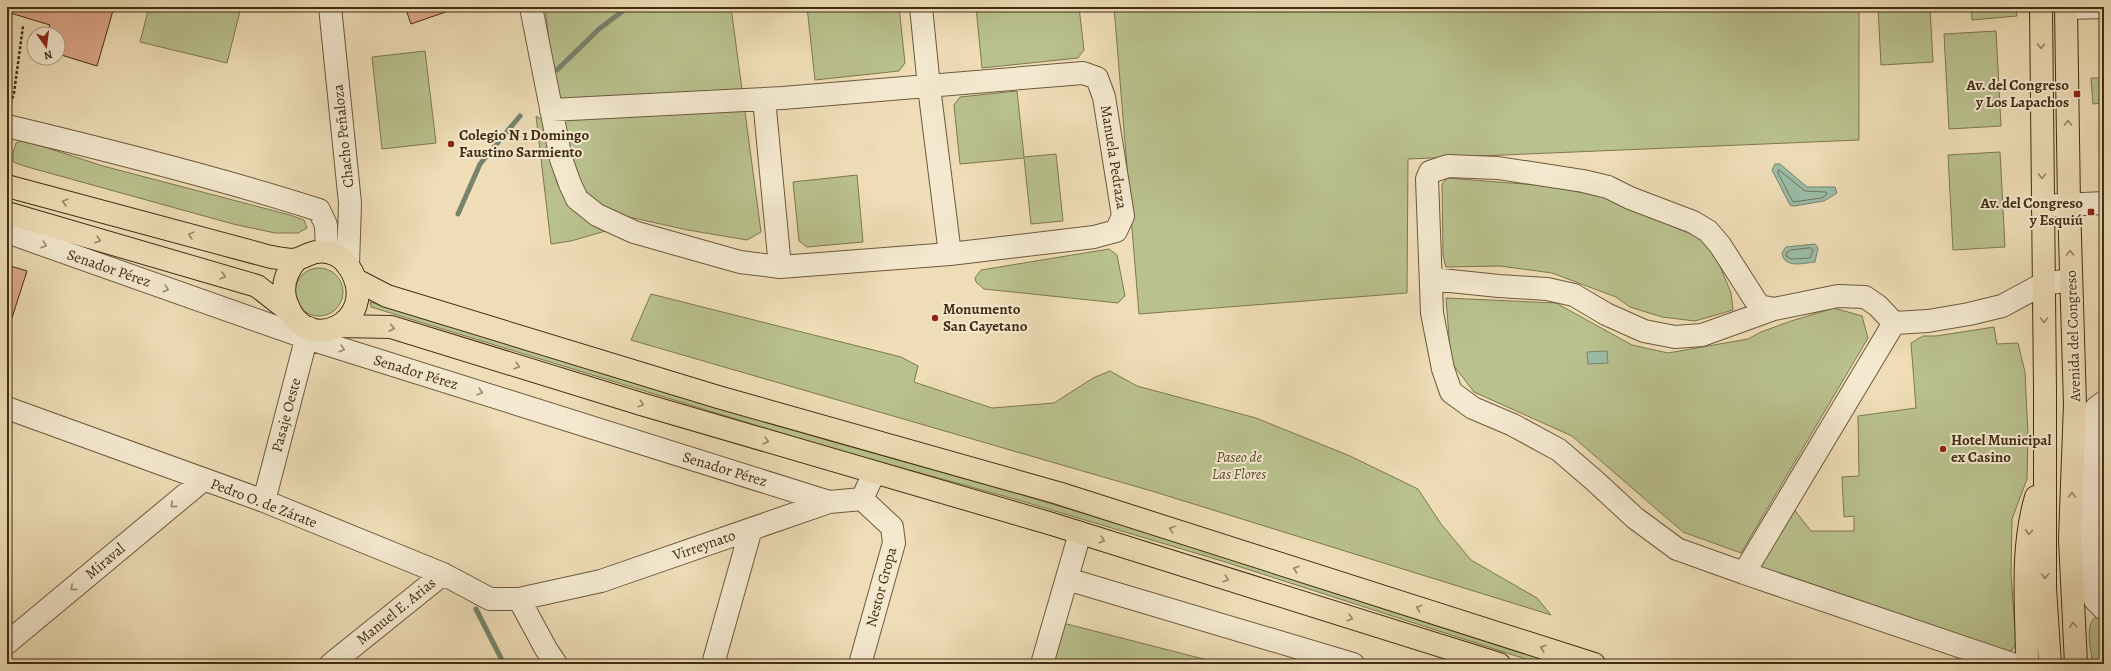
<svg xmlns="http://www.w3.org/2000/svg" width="2111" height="671" viewBox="0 0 2111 671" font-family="Alegreya,serif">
  <rect width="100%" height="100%" fill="#eeddb7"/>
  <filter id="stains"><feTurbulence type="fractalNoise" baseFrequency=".005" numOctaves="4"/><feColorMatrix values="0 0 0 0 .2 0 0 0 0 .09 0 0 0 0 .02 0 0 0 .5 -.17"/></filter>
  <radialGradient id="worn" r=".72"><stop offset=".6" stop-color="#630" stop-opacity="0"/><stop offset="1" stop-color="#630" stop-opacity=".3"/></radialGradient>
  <path fill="#b9c18e" stroke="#7e7750" d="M149,7H241L227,63L140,42Z
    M545,7H731L761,232L747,240L688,230L615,214L590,196L576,181L549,41Z
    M807,7H899L905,63L899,71L815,80Z
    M976,7H1079L1084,50L1078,58L982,68Z
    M1114,7H1859V140L1408,159L1407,293L1139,314Z
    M1878,7H1930L1933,62L1881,65Z
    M1971,7H2016L2017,16L1972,20Z
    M1996,31L2001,126L1949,129L1944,34Z
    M425,51L436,143L382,149L372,57Z
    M2091,78H2104V103L2093,104Z
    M1017,91L1024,157L1056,154L1063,221L1031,224L1024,158L960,164L954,105L960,97Z
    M536,116L544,121L548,149L557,183L576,213L599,223L609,230L571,241L551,244Z
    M23,140L103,166L290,215L304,220L307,228L298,233H275L233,224L24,166L13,162V153L16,143Z
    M2000,152L2005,247L1953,250L1948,155Z
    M857,175L863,242L807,247L799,241L793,182Z
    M1447,178L1549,186L1605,197L1707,241L1711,244L1731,293L1733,310L1695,321L1662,317L1630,307L1616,297L1552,273L1500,266L1446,267L1443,255L1442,184Z
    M1109,249L1117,255L1125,296L1118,303L984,289L976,282L975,278L981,270Z
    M295 292a24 24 0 1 1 48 0a24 24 0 1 1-48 0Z
    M651,294L901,357L918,366L914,382L992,408L1054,403L1093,378L1110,371L1137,386L1256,418L1350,456L1418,489L1441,524L1471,560L1537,598L1551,615L1155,492L631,340Z
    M1446,298L1556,303L1632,345L1668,353L1748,339L1761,332L1791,321L1834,308L1862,316L1868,338L1741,553L1683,532L1572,436L1474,392L1451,362Z
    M370,302L413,313L827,440L1019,494L1221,555L1559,664H1541L1222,561L1018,500L827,447L371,307Z
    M1994,327L1997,344L2018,343L2025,372L2028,435L2027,479L2012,519L2011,574L2016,642L2012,650L2003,653L1757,567L1793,508L1811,531H1854V516L1844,517L1842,477L1859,476L1858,416L1916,408L1911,343L1923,336H1936Z
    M2099,615L2104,616V664H2093C2091,651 2083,621 2099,615Z
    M1063,623L1223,664H1052Z"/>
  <path fill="#9bbda9" stroke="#77836d" d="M1775,164H1780L1807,187H1835L1837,193L1824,201L1794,206L1790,205L1772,170Z
    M1815,244L1818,248L1815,262C1804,263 1784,269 1782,253L1786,247Z
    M1607,351L1608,363L1588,364L1587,352Z"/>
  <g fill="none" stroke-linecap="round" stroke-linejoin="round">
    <path stroke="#6e755e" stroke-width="1" d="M1779,170L1805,191L1826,192L1827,194L1822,198L1793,202L1778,173Z
      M1811,248L1813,250L1810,258L1791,259L1786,256L1787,252L1791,250Z"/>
    <path stroke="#77836d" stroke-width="5" d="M557,70L599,29L628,7
      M458,214L480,164L520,116
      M476,609L504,664"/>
  </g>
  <path fill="#dea789" stroke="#422d13" d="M7,7H114L97,66L58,54V34H47L50,25L7,12Z
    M405,7H454V9L411,24Z
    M7,265L27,271L10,324L7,323Z"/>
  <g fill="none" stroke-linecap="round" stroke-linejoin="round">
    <defs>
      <path id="minor" d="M330,7L350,203L348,266
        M531,7L561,159L570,184L577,199L597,215L634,232L740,262L780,267L950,254L1094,237L1116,231L1123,216L1104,97L1097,78L1083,73L783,98L551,110
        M921,7L929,87L950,254
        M2066,8L2104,7
        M764,99L780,267
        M7,126C112,151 216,177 319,210L326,225L327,252
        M2042,206L2104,203
        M7,232L307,338L829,502
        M1431,279L1499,286L1547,289L1574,295L1606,314L1644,331L1675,337L1702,335L1774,309
        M1894,323L1878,306L1865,297L1838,296L1774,309L1759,306L1720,245L1708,231L1693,222L1630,198L1608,187L1583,181L1498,168L1448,166L1430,172L1427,179L1432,313L1443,369L1451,392L1473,408L1513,425L1559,450L1595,481L1635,518L1677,549L1744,573L1894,323L1928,321L1969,314L2002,306L2043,284L2071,280
        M2104,402L2096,408L2093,417L2089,473L2088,563L2095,600L2104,609
        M7,408L264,501L443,574L490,599H519L601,581L829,502L862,499L874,473
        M264,501L309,328
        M1744,573L2012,664
        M1067,579L1353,664
        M519,599L546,649L556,664
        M7,643L203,480
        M331,664L443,574
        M713,664L751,529
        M860,664L894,543L892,527L862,499
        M1042,664L1080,533"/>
      <path id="major" d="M2041,7L2045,389V588L2050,664
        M2066,7L2069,204L2075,404L2070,539L2076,664
        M7,186L271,257C278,258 291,261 298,259C308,255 315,250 327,252C338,254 347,262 352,272C378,323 306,357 287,304C280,287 286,272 297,259
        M7,213L257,286L289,311
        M356,280L387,296L718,397L1058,493L1594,664
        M340,326L391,327L641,404L1052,524L1499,664
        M2027,664C2027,609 2020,551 2036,497"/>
    </defs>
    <use href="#minor" stroke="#6d593c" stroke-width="24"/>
    <use href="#major" stroke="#422d13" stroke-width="24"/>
    <path stroke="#422d13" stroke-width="2.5" stroke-dasharray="3 2" stroke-linecap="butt" d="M9,108L14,93L23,26"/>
    <use href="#minor" stroke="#f4e9d0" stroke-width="22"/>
    <use href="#major" stroke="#eeddb7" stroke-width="22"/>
  </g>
  <defs><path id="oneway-chevron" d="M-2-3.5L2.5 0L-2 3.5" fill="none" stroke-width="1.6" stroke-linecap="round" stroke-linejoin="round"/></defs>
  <g stroke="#988565">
    <use href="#oneway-chevron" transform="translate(2041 46) rotate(90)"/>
    <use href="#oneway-chevron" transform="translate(2068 123) rotate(-91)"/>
    <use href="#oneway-chevron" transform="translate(2042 176) rotate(90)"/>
    <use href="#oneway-chevron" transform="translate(65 202) rotate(-165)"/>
    <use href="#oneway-chevron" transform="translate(191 235) rotate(-165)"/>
    <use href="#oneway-chevron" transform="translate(98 240) rotate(16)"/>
    <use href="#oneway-chevron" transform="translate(2070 253) rotate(-92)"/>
    <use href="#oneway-chevron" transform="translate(223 276) rotate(16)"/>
    <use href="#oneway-chevron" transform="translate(2044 320) rotate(89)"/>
    <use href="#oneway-chevron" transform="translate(392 328) rotate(11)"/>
    <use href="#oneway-chevron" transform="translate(517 366) rotate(17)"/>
    <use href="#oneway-chevron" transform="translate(641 404) rotate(17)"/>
    <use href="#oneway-chevron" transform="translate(766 441) rotate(16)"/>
    <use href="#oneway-chevron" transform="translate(2072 495) rotate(-88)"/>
    <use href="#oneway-chevron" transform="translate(1172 529) rotate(-162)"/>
    <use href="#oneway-chevron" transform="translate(2029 532) rotate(94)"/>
    <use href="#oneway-chevron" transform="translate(1102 540) rotate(17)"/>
    <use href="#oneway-chevron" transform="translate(1296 569) rotate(-162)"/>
    <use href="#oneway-chevron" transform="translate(2045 576) rotate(90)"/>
    <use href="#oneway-chevron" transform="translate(1226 579) rotate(17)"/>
    <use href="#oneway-chevron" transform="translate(1419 608) rotate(-162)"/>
    <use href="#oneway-chevron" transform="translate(1350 618) rotate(17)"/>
    <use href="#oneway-chevron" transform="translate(2073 625) rotate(-93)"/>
    <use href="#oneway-chevron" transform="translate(1543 648) rotate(-162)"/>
  </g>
  <g stroke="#9b8b72">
    <use href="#oneway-chevron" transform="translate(44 245) rotate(19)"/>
    <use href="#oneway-chevron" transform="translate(166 289) rotate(19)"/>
    <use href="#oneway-chevron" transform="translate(342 349) rotate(17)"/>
    <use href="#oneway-chevron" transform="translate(480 392) rotate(17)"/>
    <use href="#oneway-chevron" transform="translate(173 505) rotate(140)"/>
    <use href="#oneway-chevron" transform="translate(73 588) rotate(140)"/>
  </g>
  <g fill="#8f2418" stroke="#f4e9d0" stroke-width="1.5">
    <rect x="2073" y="90" width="8" height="8" rx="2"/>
    <circle cx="451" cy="144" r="4"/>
    <rect x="2087" y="208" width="8" height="8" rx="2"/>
    <circle cx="935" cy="318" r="4"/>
    <circle cx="1943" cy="449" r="4"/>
  </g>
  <g text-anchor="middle" stroke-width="4" stroke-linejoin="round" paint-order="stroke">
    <g font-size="15" font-weight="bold" fill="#422d13" stroke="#f4e9d0" text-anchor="start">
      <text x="2069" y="90" text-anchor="end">Av. del Congreso<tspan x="2069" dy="17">y Los Lapachos</tspan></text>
      <text x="459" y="140">Colegio N 1 Domingo<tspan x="459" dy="17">Faustino Sarmiento</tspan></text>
      <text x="2083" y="208" text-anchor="end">Av. del Congreso<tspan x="2083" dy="17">y Esquiú</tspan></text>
      <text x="943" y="314">Monumento<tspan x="943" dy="17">San Cayetano</tspan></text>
      <text x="1951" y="445">Hotel Municipal<tspan x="1951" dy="17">ex Casino</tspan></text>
    </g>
    <g font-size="15" fill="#422d13" stroke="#f4e9d0">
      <text transform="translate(343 136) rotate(-96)" y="5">Chacho Peñaloza</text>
      <text transform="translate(1114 157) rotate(81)" y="5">Manuela Pedraza</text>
      <text transform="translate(109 268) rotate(19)" y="5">Senador Pérez</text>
      <text transform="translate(2073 336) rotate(-92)" y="5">Avenida del Congreso</text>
      <text transform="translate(416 372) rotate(17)" y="5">Senador Pérez</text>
      <text transform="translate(286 415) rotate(-75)" y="5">Pasaje Oeste</text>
      <text transform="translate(725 469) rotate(17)" y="5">Senador Pérez</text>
      <text transform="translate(264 503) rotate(21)" y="5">Pedro O. de Zárate</text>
      <text transform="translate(704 545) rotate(-19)" y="5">Virreynato</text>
      <text transform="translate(105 561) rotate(-40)" y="5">Miraval</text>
      <text transform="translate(881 587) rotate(-75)" y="5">Nestor Gropa</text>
      <text transform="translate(396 611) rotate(-39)" y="5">Manuel E. Arias</text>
    </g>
    <g font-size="15" font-style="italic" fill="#5a4b2c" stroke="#f4e9d0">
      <text x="1239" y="462">Paseo de<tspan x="1239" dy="17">Las Flores</tspan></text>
    </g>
  </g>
  <rect width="2111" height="671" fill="none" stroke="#eeddb7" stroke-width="24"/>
  <rect x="8" y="8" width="2095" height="655" fill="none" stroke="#422d13" stroke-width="2"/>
  <rect x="12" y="12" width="2087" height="647" fill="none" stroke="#422d13"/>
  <g transform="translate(46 46) rotate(166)"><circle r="19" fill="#f4e9d0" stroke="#ad9e84"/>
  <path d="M0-3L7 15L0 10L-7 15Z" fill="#8f2418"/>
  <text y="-6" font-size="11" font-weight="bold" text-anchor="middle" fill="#422d13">N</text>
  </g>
  <rect width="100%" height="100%" filter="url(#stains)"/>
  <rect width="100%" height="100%" fill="url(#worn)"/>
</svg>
